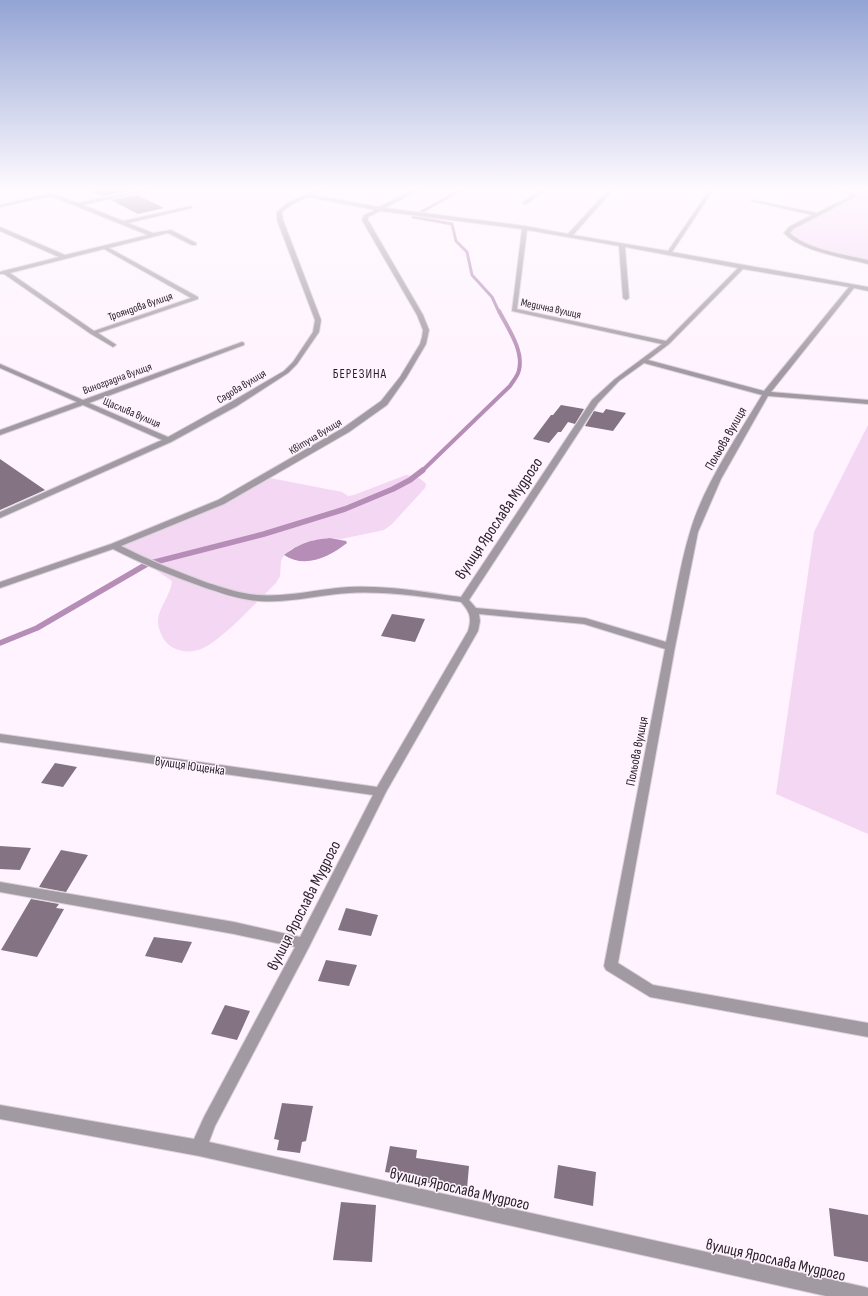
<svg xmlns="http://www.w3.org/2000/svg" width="868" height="1296" viewBox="0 0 868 1296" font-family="'Sofia Sans Condensed',sans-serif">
  <rect width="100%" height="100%" fill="#fef3fe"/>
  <path fill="#f3d7f3" d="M830,189H868V262L802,243L792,238L789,231L857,195Z
    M868,425V834L776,794L814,532Z
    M406,475C414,476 420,477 426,484L425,488L392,524L384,530L341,539L330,538L315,540L306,542L290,550L284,555L281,561L280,576L276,583C258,600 222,641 201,649C191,653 181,652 172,647C164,643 158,630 158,621C158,608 171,595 172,581L147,564L114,546L221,502L265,477L342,492L348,496L354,495Z"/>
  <path fill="#b58db6" d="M330,538L346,541L347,543C329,557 305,569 284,555C300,543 310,540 330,538Z"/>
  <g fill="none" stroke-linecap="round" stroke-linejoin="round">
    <path stroke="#b58db6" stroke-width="3" d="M421,212L463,189
      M413,217L452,224L456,241L467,252L472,275L492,297L499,312"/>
    <path stroke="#b58db6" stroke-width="4" d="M422,471L510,386C513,381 518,376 519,370C524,350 507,327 499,311"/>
    <path stroke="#b58db6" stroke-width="5.5" d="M0,643L37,628L147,564L264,534L345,509L393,489L410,480L423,470"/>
  </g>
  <path fill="#837383" d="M88,189H126L129,191L102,196Z
    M137,195L164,208L138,214L111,200Z
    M561,405L584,409L575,424L568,422L561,432H558L549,443L533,439L551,415H553Z
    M606,409L626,413L613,431L585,426L594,411L603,413Z
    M0,459L45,490L0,510Z
    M392,614L425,619L415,642L381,636Z
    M55,763L77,767L63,787L41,783Z
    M0,846L31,848L20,870L0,869Z
    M61,850L88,855L66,892L39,887Z
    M31,899L59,904L56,908L64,909L37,957L1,950Z
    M346,908L378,915L371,936L338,930Z
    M154,937L192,942L182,963L145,956Z
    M326,960L357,965L349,986L318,981Z
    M225,1005L250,1011L237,1040L211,1034Z
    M282,1103L313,1106L306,1141L302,1142L300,1153L277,1150L279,1140L274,1139Z
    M390,1146L417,1150L416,1158L469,1166L467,1189L423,1182L424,1178L385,1172Z
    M558,1165L596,1172L593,1206L554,1198Z
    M341,1202L376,1205L372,1262L333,1260Z
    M829,1208L868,1215V1262L834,1256Z"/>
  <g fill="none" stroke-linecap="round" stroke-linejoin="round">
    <defs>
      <path id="minor" d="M145,189H155L83,205L123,221L192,206V208L128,223L153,233L171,230L196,243V245H192L168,233L109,248L198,297V299L98,333L115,344L116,345L113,347L91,334L4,274H0V272L3,271L59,257L0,231V227L65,255L148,235L51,196L0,207V205L51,193L78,203ZM104,249L191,298L94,331L10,273Z
        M319,189H325L313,195L379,207L415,189H421L385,208L525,226L568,234L609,189H614L573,235L668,251L710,189H714L672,252L868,287V291L854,288L771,392L868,400V404L768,396L721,479L698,532L675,647L618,963L653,985L868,1023V1037L650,997L606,970L604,966L665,649L584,624L479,614L480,621L478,631L386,792L309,947L215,1126L209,1142L865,1287L868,1288V1296H826L199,1156L0,1119V1105L194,1139L204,1117L295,947L234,934L0,892V882L234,922L300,937L373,795L0,742V734L377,787L468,631C472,618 470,612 461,602C424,597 387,591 349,593C316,595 283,605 250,600C234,598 218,592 203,587C172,576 142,564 113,549L0,588V582L111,544L218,500L343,428L381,401L400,377L420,344L422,337L423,330L417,315L362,220L364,215L375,210L308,197L291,205L282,212L283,220L321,320L319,332L297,364L288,373L237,406L171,442L0,518V512L162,440L83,405L0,435V430L77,402L0,368V364L83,400L242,342L244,343V345L89,403L168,437L231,402L284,371L293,362L313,332L315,320L277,220V212L287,203ZM380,211L522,229L512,311L662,344L615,379L592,400L461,597C424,592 387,585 349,587C316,589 283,599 249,594C235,592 222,587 208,583C178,572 149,560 121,546L224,504L349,432L387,405L406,378L426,344L429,330L423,315L368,220V217ZM527,230L619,246L623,298L626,300L629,298L625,247L738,268L666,341L517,309ZM743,269L849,287L764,391L648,360L669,344ZM644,363L762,395C737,437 703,486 690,532C679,568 674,606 666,642L585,618L476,608L469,600L598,403L619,381Z
        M542,189H547L527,204H523V202Z
        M828,189H837L859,195L793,229L790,233C806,249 846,255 868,260V264C845,258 800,251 784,233L789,227L812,215L751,201L753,200L817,213L852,195Z"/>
    </defs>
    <use href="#minor" stroke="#dbd1db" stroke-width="2"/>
    <use href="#minor" fill="#a29aa2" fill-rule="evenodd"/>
  </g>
  <linearGradient id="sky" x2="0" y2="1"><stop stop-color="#93a4d4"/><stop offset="0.51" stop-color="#fffaff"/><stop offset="1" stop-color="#fffaff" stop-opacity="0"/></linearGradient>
  <rect width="868" height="371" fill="url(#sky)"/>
  <g text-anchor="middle" stroke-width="3" stroke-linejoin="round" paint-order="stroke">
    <g font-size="11" fill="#251f26" stroke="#fef3fe">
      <text transform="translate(140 306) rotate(-19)" y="4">Трояндова вулиця</text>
      <text transform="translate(551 308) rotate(12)" y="4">Медична вулиця</text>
      <text transform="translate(117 378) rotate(-20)" y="4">Виноградна вулиця</text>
      <text transform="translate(241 386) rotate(-31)" y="4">Садова вулиця</text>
      <text transform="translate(132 412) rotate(23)" y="4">Щаслива вулиця</text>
      <text transform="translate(315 436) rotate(-31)" y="4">Квітуча вулиця</text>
    </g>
    <g font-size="13" letter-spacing="1" fill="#251f26" stroke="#fef3fe">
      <text x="360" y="378">БЕРЕЗИНА</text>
    </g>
    <g font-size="13" fill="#251f26" stroke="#fef3fe">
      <text transform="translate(725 438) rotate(-60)" y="5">Польова вулиця</text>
      <text transform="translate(636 751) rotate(-79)" y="5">Польова вулиця</text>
      <text transform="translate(190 765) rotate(8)" y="5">вулиця Ющенка</text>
    </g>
    <g font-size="16" fill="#251f26" stroke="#fef3fe">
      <text transform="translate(498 518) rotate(-56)" y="6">вулиця Ярослава Мудрого</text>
      <text transform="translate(303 905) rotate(-63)" y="6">вулиця Ярослава Мудрого</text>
      <text transform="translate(460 1188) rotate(13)" y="6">вулиця Ярослава Мудрого</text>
      <text transform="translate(776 1259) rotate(13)" y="6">вулиця Ярослава Мудрого</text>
    </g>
  </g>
</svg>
